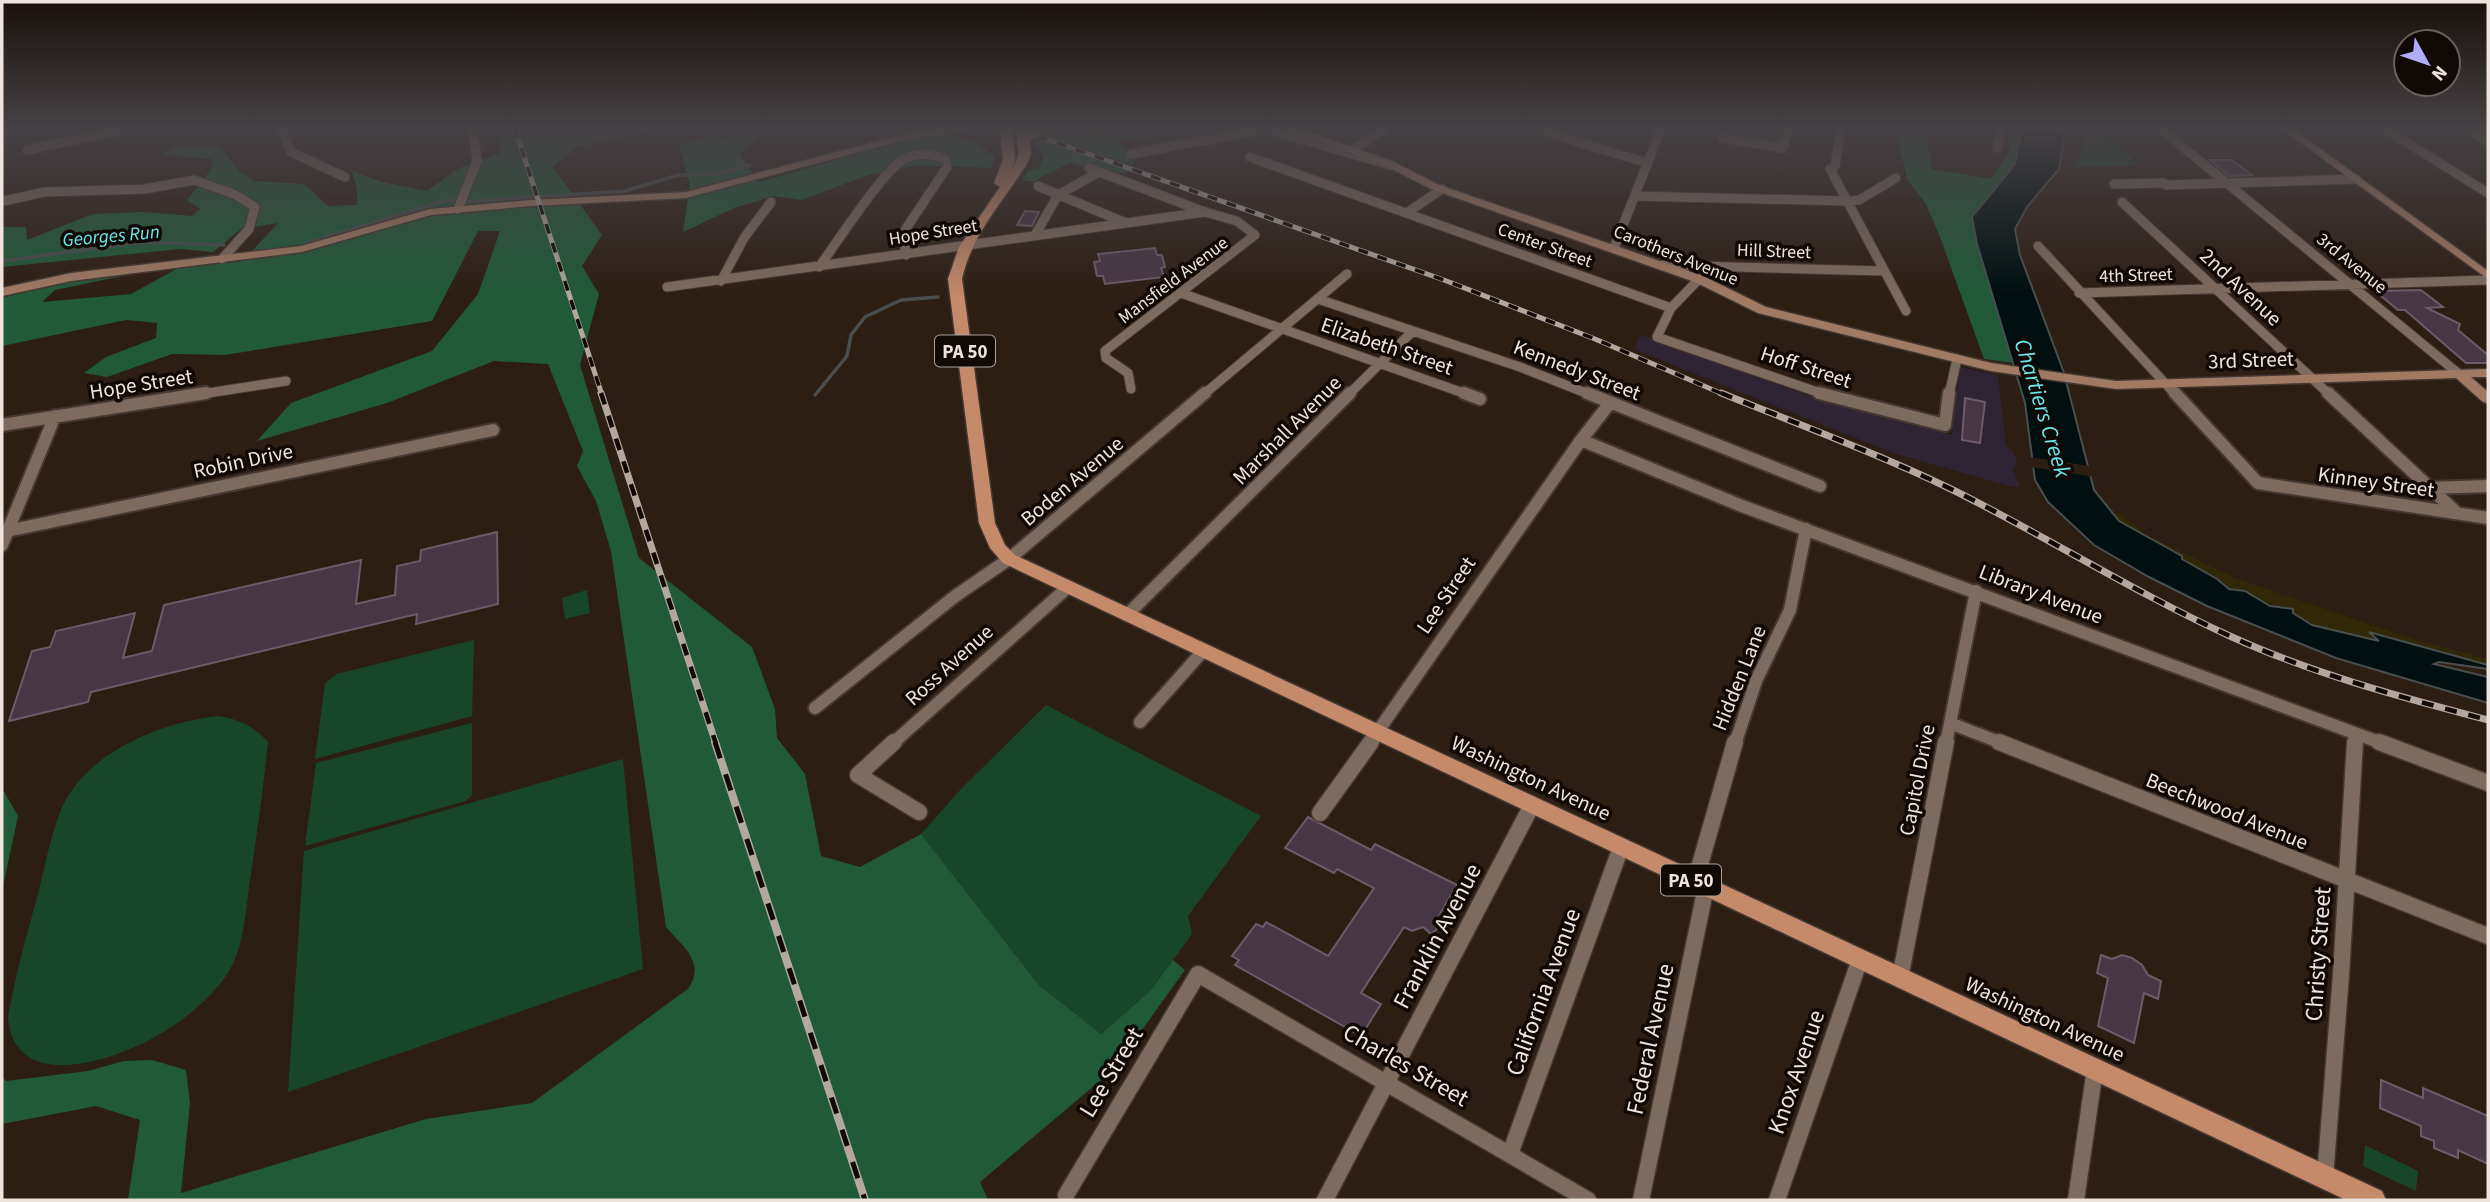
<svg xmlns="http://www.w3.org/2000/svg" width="2490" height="1202" viewBox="0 0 2490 1202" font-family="'Source Sans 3',sans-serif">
  <rect width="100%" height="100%" fill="#2d1e14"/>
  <path fill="#2e2433" d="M1641,335L1815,398L1952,435L1960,367L1998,376L2006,446L2014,452L2017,465L2013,469L2020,486L2013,487L1893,453L1747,395L1634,349Z"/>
  <path fill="#17462b" d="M1727,129H1783L1778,146L1724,137Z
    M2092,129H2101L2139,165L2076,167L2085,138Z
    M587,590L590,613L565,619L562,598Z
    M474,640L472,716L315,759L325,683L337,674Z
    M1046,705L1261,816L1188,916L1192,934L1151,990L1101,1034L1039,985L921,834L961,789Z
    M219,716C240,720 254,726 268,742C263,789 257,834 250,880C246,910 244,947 228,973C213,996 188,1017 165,1031C123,1058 14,1098 8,1017C15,977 26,937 37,898C44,871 49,842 59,815C81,754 160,722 219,716Z
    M472,723V795L466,801L305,846L316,763Z
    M623,759L643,969L288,1092L304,851Z
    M2365,1145L2418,1171L2416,1191L2363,1166Z"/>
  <path fill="#205a39" d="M500,129H540L545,134L590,129H656L576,147L553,167L602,235L582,266L599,294L580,365L639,558L752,647L775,709L777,738L805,774L821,856L860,867L921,834L1039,985L1101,1034L1151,990L1173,960L1185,970L1114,1069L980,1182L988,1200H128L140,1120L96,1106L2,1124V1077L6,1081L88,1071L124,1061L152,1060L186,1070L190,1103L181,1193L426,1119L532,1103L689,988C705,961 683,947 666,927L611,551L596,501L577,466L583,451L548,364L494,361L387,403L257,441L291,403L432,351L478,294L500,231H478L432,321L225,355L172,354L107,377L84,373L106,357L156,338L157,323L126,320L2,346V298L57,284L132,274L55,290L42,302L131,294L178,268L243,261L278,223L241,229L213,252L180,249L2,267V227H26L27,240L93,214L144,212L192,216L200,209L187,200L210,171L213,159L163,155L178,145L219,146L239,171L253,181L304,184L328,206L357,205V188L352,171L382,182L427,191L459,168L501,153Z
    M726,129H771L764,131L740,154L759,182L907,140L946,135L975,142L994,156L992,168L917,165L865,176L802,200L773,196L734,208L683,232L690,185L679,144L712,136L728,139Z
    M1147,129H1175L1179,133L1141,139H1121L1116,144L1137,157L1132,165L1044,135C1063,128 1087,135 1107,134C1120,134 1134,131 1147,129Z
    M1896,129H1925L1932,169L1991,179L2009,152V129H2022L2015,164L1972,217L1977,244L2013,363L1984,359L1940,237L1926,204L1907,179Z
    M1041,139L1133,171L1117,174L1069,163L1033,182L1022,180L1028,170L1040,168L1043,156L1035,145Z
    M2,788L18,816L2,891Z"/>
  <path fill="#312807" d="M2113,513L2120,514L2146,535L2237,579L2416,640L2488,659V665L2373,633L2380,642L2312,625L2293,613L2292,609C2270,606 2265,602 2246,592C2235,587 2224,590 2216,579L2119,521Z"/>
  <path fill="#000f10" stroke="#484f4e" stroke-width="2" d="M2022,129H2065L2059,169L2027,207L2015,229L2020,255L2064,373L2094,490L2119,521L2182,556V559L2217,579L2229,589L2245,591L2270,606L2293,609V613L2312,625L2379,641L2369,632L2488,665V669L2439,662L2434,664L2488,677V703L2336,658L2207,606L2149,577L2094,545L2048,502L2035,480L2025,403L1977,244L1972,217L2015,164Z"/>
  <path fill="#2d1e14" d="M2029,457L2090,466L2094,477L2030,467Z"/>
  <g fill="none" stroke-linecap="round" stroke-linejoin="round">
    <path stroke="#484f4e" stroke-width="3.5" d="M307,243L447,200L474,201L625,191L678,175L718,174L750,165
      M2,261L143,242L224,245
      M815,395L847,356L851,335L865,317L901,300L938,297"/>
  </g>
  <path fill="#483845" stroke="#6c5b69" stroke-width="2" d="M2210,160H2232L2252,175L2229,176Z
    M1025,211L1039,212L1032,226L1017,225Z
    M1155,248L1157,255H1162L1165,267L1161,268L1164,277L1105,284L1103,276H1097L1094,262L1100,261L1098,254Z
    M2421,290L2443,307L2427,308L2460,324L2458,330L2488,355V363H2466L2405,310H2398L2375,291Z
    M1965,398L1985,402L1980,443L1962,440Z
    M497,532L498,604L416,624L417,614L91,692L88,702L9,721L32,651L50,647L56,631L135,613L123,658L152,651L164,605L361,560L356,604L395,595L397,566L420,561L421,550Z
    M1308,817L1371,850L1375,844L1457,885L1440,914L1447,918L1443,924L1431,934L1423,927L1412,931L1404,927L1361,993L1381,1004L1361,1036L1235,965L1239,960L1232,956L1256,924L1263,927L1266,922L1328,956L1374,888L1337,869L1334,873L1285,848Z
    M2101,955L2112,959L2122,955L2132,958L2142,965L2148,975L2161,981L2158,999L2144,993L2134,1043L2098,1026L2108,978L2097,973Z
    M2381,1080L2423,1098V1088L2488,1116V1164L2458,1150V1158L2434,1148V1141L2421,1136V1126L2380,1108Z"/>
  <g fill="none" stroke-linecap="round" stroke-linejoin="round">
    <defs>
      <path id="street-far2" d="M281,129L291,152L345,177
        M1267,129L1390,165
        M1537,129L1647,163
        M1841,129L1835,166L1830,169L1906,311
        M2161,129L2459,374
        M2385,129L2488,193
        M2467,129L2488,141
        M1722,138L1783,148L1787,129
        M1997,148L2001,129
        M27,150L126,129
        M1352,150L1385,129
        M1131,154L1265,129
        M1250,157L1671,308
        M1089,168L1205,212L1237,221L1255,235L1105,351L1106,358L1128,373L1131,389
        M2114,184L2164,183
        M2166,185L2356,179
        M1038,186L1126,223
        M1635,196L1849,201L1859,200L1896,178
        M4,201L44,192L145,189L194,180L234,194L255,207L249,229L222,259
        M2122,202L2330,395
        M458,209L477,161L473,129
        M1408,212L1442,189
        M1035,235L1058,195L1099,172
        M2038,246L2176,395
        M1614,248L1661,129
        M1663,265L1883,271
        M819,267C836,244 883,171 904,159C918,152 932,153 946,160L947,167L903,233L906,255
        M1699,279L1671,308L1657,337L1826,395
        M721,281L744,238L771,202
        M667,287L1205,212
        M1181,293L1469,395
        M2079,293L2488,280
        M1318,299L1520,367L1591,395
        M195,395L286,381
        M1203,395L1347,274
        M1348,395L1413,331
        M1949,395L1957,359"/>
      <path id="street-far1" d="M1464,393L1480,399
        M1587,393L1820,486
        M1819,393L1945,425L1949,393
        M2175,393L2258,483L2488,518
        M2328,393L2457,513
        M2,425L206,393
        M1581,440L1742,506L2384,744
        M2430,488L2488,486
        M2,532L493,430
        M2,545L55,416
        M1127,615L1350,393
        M815,708L954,597L1009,559L1205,393
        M1140,722L1203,651
        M1950,723L2004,744
        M892,744L1067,588
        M1369,744L1581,440L1610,403
        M1735,744L1756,681L1790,610L1806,529
        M1946,744L1976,591
        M2354,744L2355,734"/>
      <path id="street" d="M894,742L858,775L919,812
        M1999,742L2488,936
        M2379,742L2488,783
        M1320,813L1371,742
        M1695,882L1735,742
        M1900,978L1946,742
        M1510,1154L1621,847
        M2325,1177L2341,975L2355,742
        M1066,1195L1198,974L1588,1200
        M1325,1200L1532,805
        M1641,1200L1706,887
        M1777,1200L1860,959
        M2076,1200L2095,1069"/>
      <path id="secondary" d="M942,129H968L963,132L908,139L686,198L531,206L431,215L302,252L71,281L2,296V288L71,273L301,246L430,209L531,200L686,192L908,133Z
        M1078,129H1123C1114,135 1087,135 1078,129Z
        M1286,129H1300L1392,161L1439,185L1703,276L1766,307L1991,363L2116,381L2488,369V377H2471L2488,392V403L2483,402L2456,378L2116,389L1991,371L1758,313L1695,282L1431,189L1384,165Z
        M2282,129H2293L2488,271V279Z"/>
      <path id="primary" d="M1000,129H1012L1015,160L1011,171L1019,154L1016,129H1051L1035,135L1029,143L1031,154L1028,162C1004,201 972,233 962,279L995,523L1005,545L1015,555L2382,1191L2386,1200H2346L1003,563L990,548L979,523L948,279L959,247L1000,187L994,183L1003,160Z"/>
    </defs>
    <use href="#street-far2" stroke="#453832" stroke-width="11"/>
    <use href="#street-far1" stroke="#453832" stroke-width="16"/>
    <use href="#street" stroke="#453832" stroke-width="19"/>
    <use href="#secondary" stroke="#453832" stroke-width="3"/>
    <use href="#primary" stroke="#453832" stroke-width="3"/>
    <use href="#street-far2" stroke="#7e6b5f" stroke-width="9"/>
    <use href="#street-far1" stroke="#7e6b5f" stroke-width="12"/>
    <use href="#street" stroke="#7e6b5f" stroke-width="16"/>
    <use href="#secondary" fill="#a17a64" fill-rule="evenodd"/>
    <use href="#primary" fill="#c58a6a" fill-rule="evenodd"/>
    <defs>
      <path id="rail-far2" d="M515,129L602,395
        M1038,136L1444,280L1595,339L1725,395"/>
      <path id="rail-far1" d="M601,393L716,744
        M1721,393C1798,424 1876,453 1951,489C2046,536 2135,593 2232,637C2313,674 2401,697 2488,720"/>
      <path id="rail" d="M715,742L865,1200"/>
    </defs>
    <use href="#rail-far2" stroke="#b3a79f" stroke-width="5"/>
    <use href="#rail-far1" stroke="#b3a79f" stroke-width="7"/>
    <use href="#rail" stroke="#b3a79f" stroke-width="8"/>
    <use href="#rail-far2" stroke="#100906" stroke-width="3.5" stroke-dasharray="10" stroke-linecap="butt"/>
    <use href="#rail-far1" stroke="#100906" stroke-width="4.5" stroke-dasharray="12" stroke-linecap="butt"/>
    <use href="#rail" stroke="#100906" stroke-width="5" stroke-dasharray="17" stroke-linecap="butt"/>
  </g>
  <linearGradient id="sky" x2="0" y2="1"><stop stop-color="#19100b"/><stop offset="0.43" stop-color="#464145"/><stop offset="1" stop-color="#464145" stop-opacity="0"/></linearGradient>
  <rect width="2490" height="297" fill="url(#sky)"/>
  <g text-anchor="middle" stroke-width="7" stroke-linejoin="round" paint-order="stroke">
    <g font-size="18" fill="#efe4dd" stroke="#100906">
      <text transform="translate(933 232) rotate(-9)" y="6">Hope Street</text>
      <text transform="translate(1545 245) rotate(20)" y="6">Center Street</text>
      <text transform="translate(1774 251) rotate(2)" y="6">Hill Street</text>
      <text transform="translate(1676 255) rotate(22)" y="6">Carothers Avenue</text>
      <text transform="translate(2352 263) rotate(39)" y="6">3rd Avenue</text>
      <text transform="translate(2136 275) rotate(-2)" y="6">4th Street</text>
      <text transform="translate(1173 280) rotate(-37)" y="6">Mansfield Avenue</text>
    </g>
    <g font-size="19" font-style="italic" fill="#6ae9ed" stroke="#100906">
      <text transform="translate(111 235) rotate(-5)" y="7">Georges Run</text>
    </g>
    <g fill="#100906" stroke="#aca29c" stroke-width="2">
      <rect x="935" y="335.5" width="60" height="31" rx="5"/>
      <rect x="1661" y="864.5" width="60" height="31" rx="5"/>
    </g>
    <g font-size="19" font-weight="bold" fill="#efe4dd">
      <text x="965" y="358">PA 50</text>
      <text x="1691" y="887">PA 50</text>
    </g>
    <g font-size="21" fill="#efe4dd" stroke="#100906">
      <text transform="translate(2241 287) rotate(43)" y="7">2nd Avenue</text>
      <text transform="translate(1387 346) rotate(19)" y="7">Elizabeth Street</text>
      <text transform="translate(2251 360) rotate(-2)" y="7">3rd Street</text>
      <text transform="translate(1806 367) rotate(18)" y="7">Hoff Street</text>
      <text transform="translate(1577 370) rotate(21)" y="7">Kennedy Street</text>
      <text transform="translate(141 384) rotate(-9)" y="7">Hope Street</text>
      <text transform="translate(1287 430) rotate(-45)" y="7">Marshall Avenue</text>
      <text transform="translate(243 461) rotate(-12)" y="7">Robin Drive</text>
      <text transform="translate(1072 481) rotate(-40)" y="7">Boden Avenue</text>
      <text transform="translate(2376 482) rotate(8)" y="7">Kinney Street</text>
      <text transform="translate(2041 594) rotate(21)" y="7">Library Avenue</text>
      <text transform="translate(1446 595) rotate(-56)" y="7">Lee Street</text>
      <text transform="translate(949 665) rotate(-42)" y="7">Ross Avenue</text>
      <text transform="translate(1739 678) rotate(-68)" y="7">Hidden Lane</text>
      <text transform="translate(1531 778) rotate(25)" y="7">Washington Avenue</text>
      <text transform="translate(1917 780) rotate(-79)" y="7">Capitol Drive</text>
      <text transform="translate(2227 811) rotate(22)" y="7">Beechwood Avenue</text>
      <text transform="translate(2045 1019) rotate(25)" y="7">Washington Avenue</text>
    </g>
    <g font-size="23" font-style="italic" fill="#6ae9ed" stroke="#100906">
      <text transform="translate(2043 408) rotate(73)" y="8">Chartiers Creek</text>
    </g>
    <g font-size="24" fill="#efe4dd" stroke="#100906">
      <text transform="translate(1437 936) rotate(-62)" y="8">Franklin Avenue</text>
      <text transform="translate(2318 954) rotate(-86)" y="8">Christy Street</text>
      <text transform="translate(1543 992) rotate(-70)" y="8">California Avenue</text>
      <text transform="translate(1650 1039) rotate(-78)" y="8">Federal Avenue</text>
      <text transform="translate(1406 1065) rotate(30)" y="8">Charles Street</text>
      <text transform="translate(1111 1072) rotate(-59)" y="8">Lee Street</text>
      <text transform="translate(1796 1072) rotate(-71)" y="8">Knox Avenue</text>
    </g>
  </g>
  <rect width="2490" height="1202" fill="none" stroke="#efe4dd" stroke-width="7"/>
  <g transform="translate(2427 63) rotate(130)"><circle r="33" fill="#100906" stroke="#69615c" stroke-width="2"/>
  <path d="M0-5L12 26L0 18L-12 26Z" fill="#b1adfa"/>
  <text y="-10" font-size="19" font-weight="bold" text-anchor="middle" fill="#efe4dd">N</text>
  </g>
</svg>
